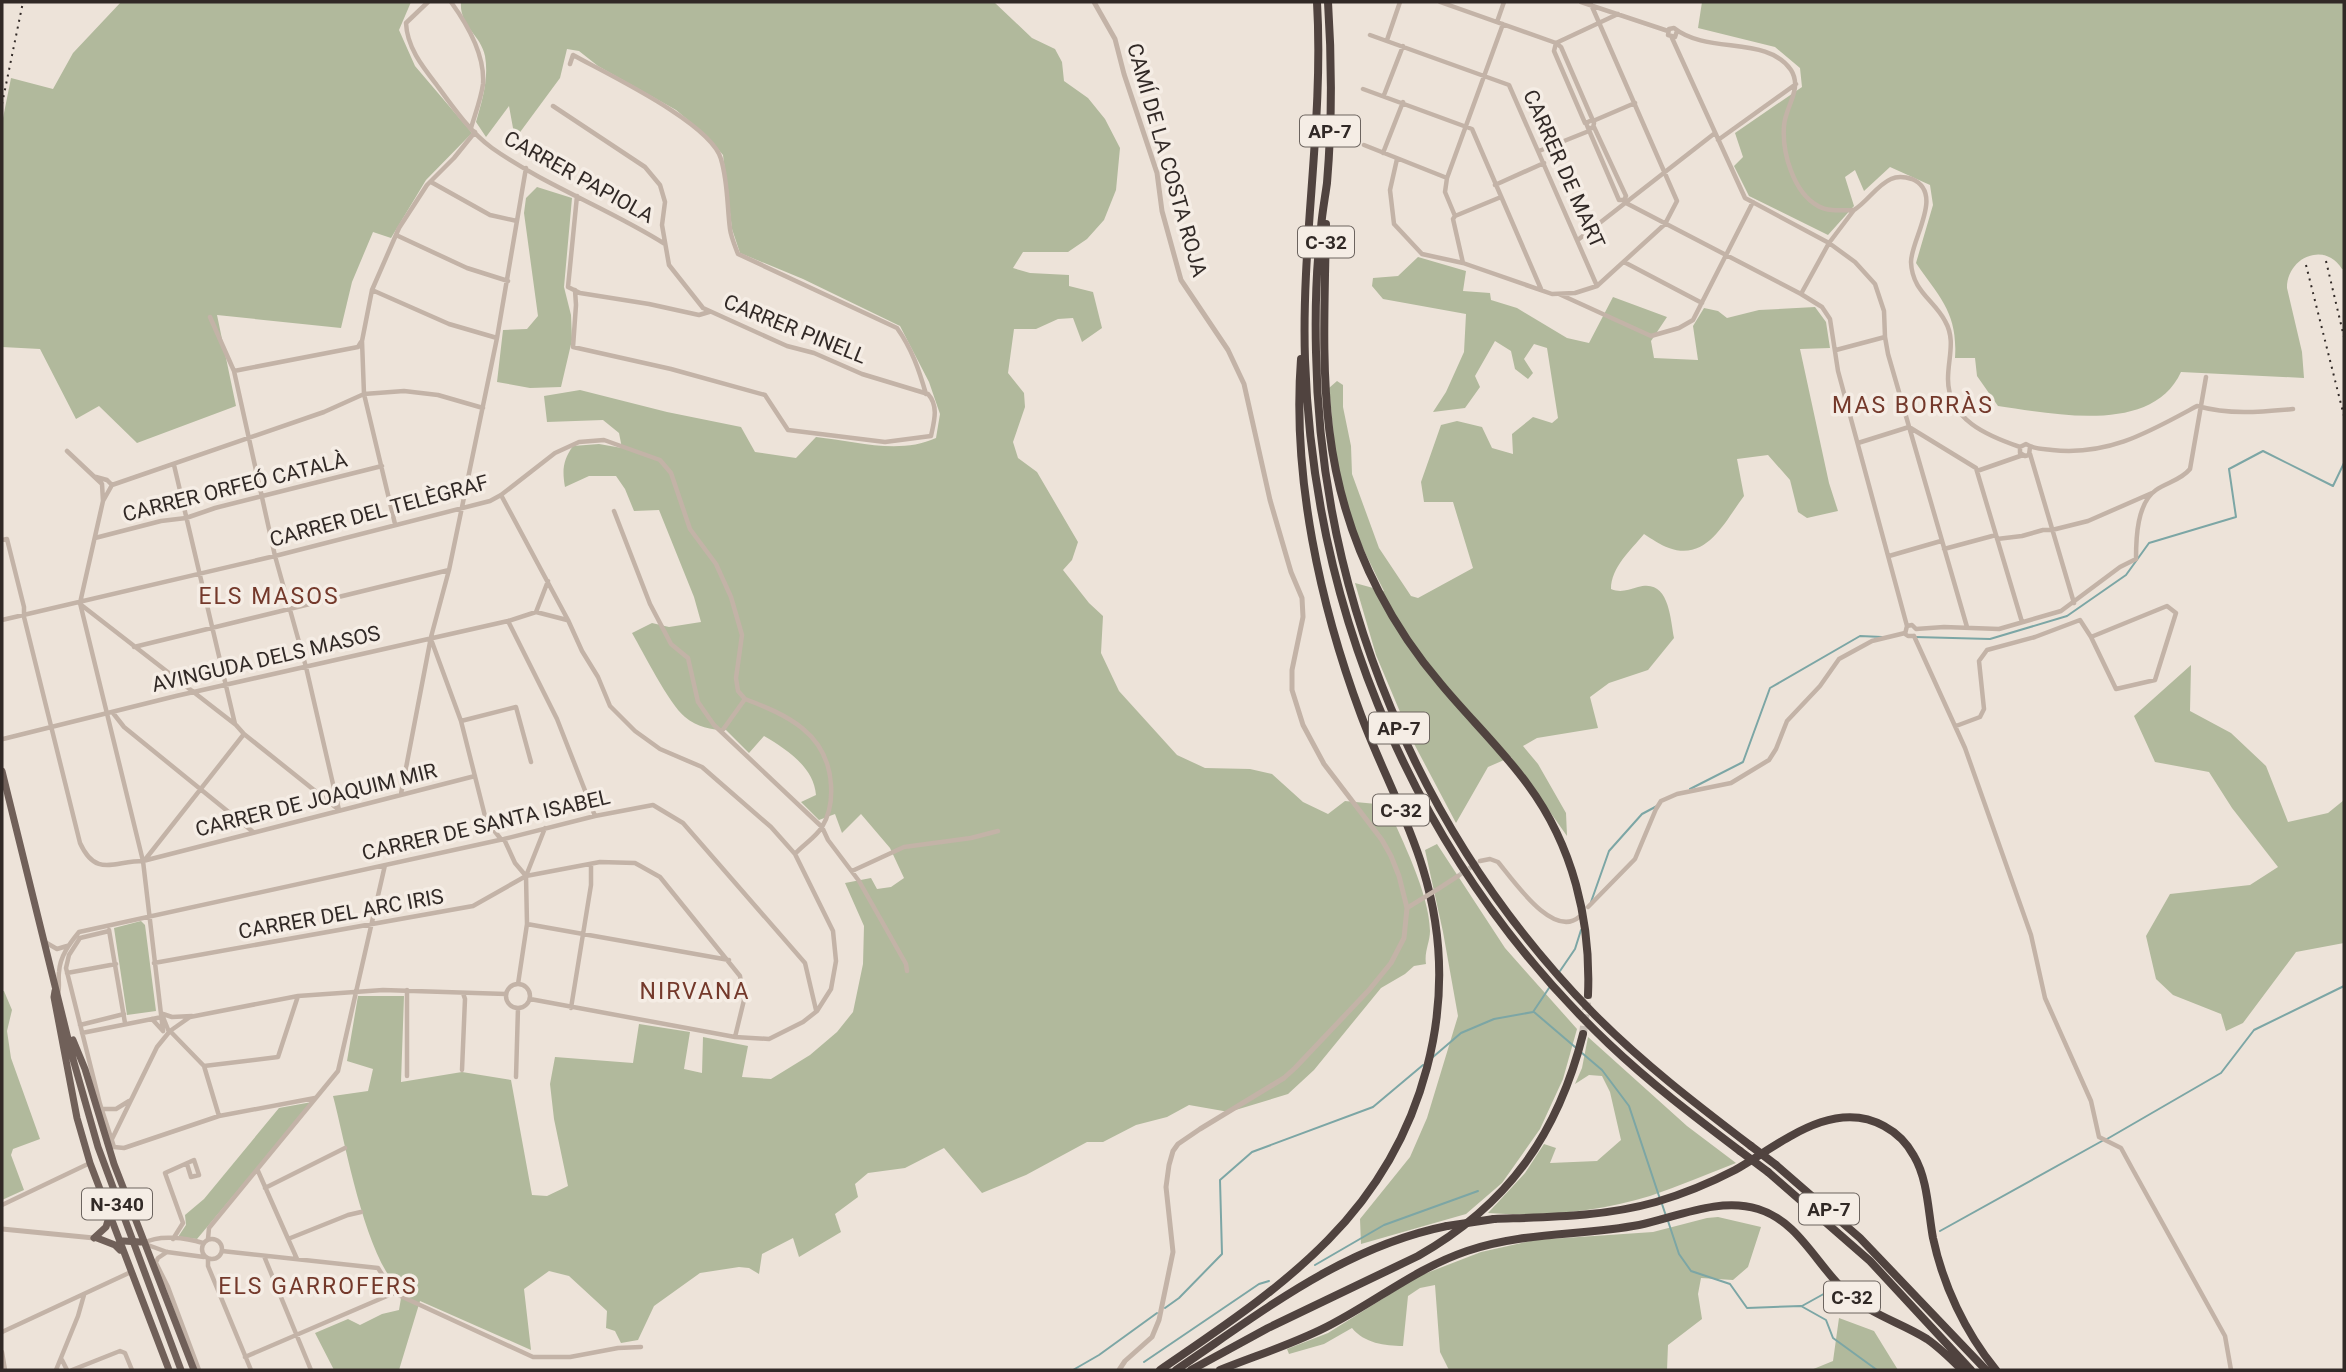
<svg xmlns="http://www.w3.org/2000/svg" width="2346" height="1372" viewBox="0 0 2346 1372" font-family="Roboto,sans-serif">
  <rect width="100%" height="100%" fill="#ede3d9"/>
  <path fill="#b1b99c" d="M121,2H411L399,30L415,66L472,133L426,180L391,238L373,232L352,282L341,328L217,315L236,406L137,443L99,406L76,419L40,349L2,347V123L11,78L53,89L73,53Z
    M461,2H994L1032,38L1055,49L1062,62L1064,81L1088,98L1105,119L1120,148L1116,190L1104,220L1087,239L1068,252H1023L1013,268L1030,273L1069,275V286L1093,292L1102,328L1082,342L1073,318L1058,319L1036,329H1014L1008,373L1024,393L1025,407L1013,442L1018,458L1037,472L1078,542L1072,560L1063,570L1089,603L1103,616L1101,653L1119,691L1177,755L1205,768L1250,769L1272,774L1303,802L1328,814L1345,801L1387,805C1402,841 1429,892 1430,931C1430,942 1424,952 1426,964L1414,966L1405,974L1381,988L1314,1070L1288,1094L1229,1112L1189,1105L1167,1117L1136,1125L1103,1142H1087L1026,1175L982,1193L944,1148L905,1168L868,1173L855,1184L858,1197L835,1214L841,1232L799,1257L793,1238L762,1254L759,1274L749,1268L739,1267L700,1273L654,1306L638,1340L621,1343L615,1331L606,1328L607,1311L569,1276L549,1271L524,1289L531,1350L420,1301L399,1370H334L315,1333L348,1319L360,1325L382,1314L399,1310L402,1292C365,1259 346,1145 333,1096L368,1091L373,1069L347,1061L358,996H404L401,1082L462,1072L511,1080L532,1195L547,1196L568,1186L554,1119L550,1084L555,1057L633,1063L639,1024L690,1032L684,1069L702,1073L703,1037L748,1046L742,1077L771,1079L810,1055L837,1032L853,1012L863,964L864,926L845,883L871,878L877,889L891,887L904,878L890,848L861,814L842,833L835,814L819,820L801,802L816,795C814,767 786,749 764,736L749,753L726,730C711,730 697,727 685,717C669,704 643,652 632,633L652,623L669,627L701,622L694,597L659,510L634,511L625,489L616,476H589L565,487C562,470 563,460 573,446L599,444L622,448L619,433L603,420L547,422L544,396L580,390L667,412L741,427L755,452L796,458L816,437C855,441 899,455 936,438L940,414L929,382L900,326L803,279L740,253L732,229L723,155L706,135L676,110L598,66L579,51L567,49L560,78L515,139L509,106L486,137L476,122C482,101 489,79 485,56C481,35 459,26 461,2Z
    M1702,2H2344V269H2342C2325,241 2287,257 2287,288L2302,352L2304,378L2181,372C2152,435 2054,414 1998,406L1977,376L1975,358H1955C1958,313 1940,298 1916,263L1933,205L1930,185L1890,167L1864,191L1855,170L1845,177L1854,206L1828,235L1749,196L1734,166L1743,157L1735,133L1802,87L1800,68L1775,47L1698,28Z
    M537,187L572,198L564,287L571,315L572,340L561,387L530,388L497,382L503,330L527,329L538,316L524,213L526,198Z
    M1418,257L1466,271L1463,291L1490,293L1491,300L1517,308L1567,338L1589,343L1613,297L1667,317L1651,341L1654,358L1698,360L1693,326L1704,308L1718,311L1727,318L1759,310L1815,307L1826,322L1830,348L1800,349L1829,483L1838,511L1807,518L1798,512L1790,480L1768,455L1737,459L1744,496C1725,521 1707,562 1669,548C1660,545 1652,539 1644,534C1631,550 1611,567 1611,589C1621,593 1627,590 1638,587C1669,578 1670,617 1674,638L1648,670L1609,683L1590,697L1598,728L1537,738L1523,746L1538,764L1566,813L1567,836L1511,757L1488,767L1456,823L1411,738L1376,655L1355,583L1384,591C1368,559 1351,526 1342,491C1334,457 1333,422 1329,388L1337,381L1343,385V407L1351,446L1352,474L1379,548L1411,596L1418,598L1473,568L1453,502H1424L1421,482L1441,425L1457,421L1482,427L1492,448L1513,454L1512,434L1533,417L1552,423L1558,418L1547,348L1534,344L1524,359L1533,373L1528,379L1515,369L1511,351L1495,341L1475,376L1480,387L1465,408L1433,412L1446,392L1464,352L1466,314L1383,299L1372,286L1373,278L1398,276Z
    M2191,665L2190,711L2231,733L2266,766L2288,822L2328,813L2344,800V943L2296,952L2243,1023L2226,1031L2221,1014L2173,995L2156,979L2146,936L2170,894L2250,885L2278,867L2232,808L2209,772L2155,762L2134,716Z
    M1437,844L1505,948L1577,1029L1563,1079L1540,1129L1502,1183L1466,1214L1361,1244L1360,1219L1410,1157L1427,1118L1458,1016L1443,932L1425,850Z
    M141,921L145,925L156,1011L127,1015L114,928Z
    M2,991H4L12,1010L7,1031L11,1058L40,1139L13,1149L11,1155L24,1190L2,1200Z
    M1588,1037L1687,1126L1736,1163C1707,1174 1679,1186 1650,1196C1599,1212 1542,1217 1488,1213L1525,1173L1544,1144L1556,1148L1550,1163L1597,1161L1621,1140L1610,1092L1602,1076L1589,1075L1575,1084L1582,1068Z
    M312,1102L197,1239L178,1237L186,1225L185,1215L204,1199L279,1108Z
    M1718,1217L1761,1227L1748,1267L1733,1280L1701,1278L1698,1294L1702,1319L1668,1345L1667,1370H1449L1440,1352L1435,1285L1420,1288L1408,1296L1403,1346C1385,1346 1364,1343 1352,1328L1324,1344L1289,1354L1287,1349L1328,1333L1419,1276L1481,1252L1535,1240L1653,1232L1707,1218Z
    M1839,1318L1874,1331L1898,1370H1811L1833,1361Z"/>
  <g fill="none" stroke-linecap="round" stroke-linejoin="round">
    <path stroke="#7ca6a5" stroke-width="2" d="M1915,637L1990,639L2067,616L2126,575L2149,543L2236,517L2229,469L2263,451L2333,486L2344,463
      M1690,789L1743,762L1770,688L1860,636L1882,637
      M1591,902L1609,851L1642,814L1657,806
      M1560,971L1575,949L1581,930
      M1534,1012L1575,1047
      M1582,1053L1602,1070L1629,1106L1660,1199
      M1433,1057L1461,1033L1494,1019L1533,1012L1549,988
      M2107,1139L2221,1073L2254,1030L2344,986
      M1662,1204L1666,1216
      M1668,1221L1679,1254L1691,1271L1730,1284L1747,1308L1801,1306L1826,1320L1833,1338L1877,1370
      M1940,1231L2102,1141
      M1315,1265L1384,1225L1478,1191
      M1802,1306L1829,1291
      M1165,1308L1179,1298L1222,1254L1220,1180L1252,1152L1373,1107L1423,1065
      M1144,1362L1259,1284L1269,1281
      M1073,1370L1099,1355L1157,1313"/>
    <path stroke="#c7beb5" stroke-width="4.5" stroke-dasharray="4.5 2" stroke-linecap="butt" d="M1458,876L1480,861"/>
    <path stroke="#c7beb5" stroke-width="8" stroke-dasharray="8 4" stroke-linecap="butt" d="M1583,1034L1588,995"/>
    <path stroke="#c3b3a7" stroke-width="4.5" d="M428,2L406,23C407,47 422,66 436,84C452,106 470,132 492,148C546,186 610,209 665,244
      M451,2C467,24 485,56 483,84C481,99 475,114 471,128
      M1440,2L1556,43L1618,14
      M1581,2L1668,31
      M1497,22L1504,2
      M1677,31L1675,37L1668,35L1669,29L1674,28C1708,55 1767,35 1791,70C1803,89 1785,107 1784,126C1782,152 1793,192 1818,206C1828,212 1843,210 1854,210C1867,202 1877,185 1891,179C1897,176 1906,177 1912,179C1945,193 1911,239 1911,262C1912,291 1934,300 1945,321C1956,340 1948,358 1948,379C1948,420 1988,436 2020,447
      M1370,35L1509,85L1597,286
      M1672,38L1745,198L1829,243L1855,262L1875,284L1884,311L1885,337L1888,354L1967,627
      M1387,40L1400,2
      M1556,43L1561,47L1594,123L1593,128H1588L1586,123L1592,120
      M1556,43L1554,51L1585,123
      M570,64L573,55C607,74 711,123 721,159C728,182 727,206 730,229C731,237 735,246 738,254L897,328C912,349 919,370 926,394
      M1363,89L1472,129L1541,289
      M1384,95L1403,46
      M553,106L645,167L660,185L665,202L662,225L669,265L703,308L787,346L814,353L862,374L928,394C939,406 934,422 931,436L885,442L788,430L765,395L671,369L573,347L576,305L575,290
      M1593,121L1635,103
      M1594,127L1626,196L1624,200
      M1588,128L1619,200H1624L1626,203L1801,294L1822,307L1830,319L1838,371L1907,626
      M1718,140L1796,84
      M1364,145L1447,178L1445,192L1455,216L1453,219L1463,263
      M1539,151L1589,131
      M1383,153L1403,102
      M1397,159L1390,190L1394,224L1422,254L1463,263L1552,294L1575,293L1597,286L1665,224L1677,201L1590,2
      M1447,178L1503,24
      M431,182L490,215L517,221
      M1495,185L1544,163
      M577,196L568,287L580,293L649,304L699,315L709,312
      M1455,216L1501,197
      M396,235L467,268L508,281
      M1579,239L1715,133
      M1624,262L1702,303
      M372,290L449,324L497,338
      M1559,294L1651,336L1679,328L1693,320L1753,202
      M1801,294L1829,243L1854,210
      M210,317L234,371L275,556L306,667L339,810
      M1836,350L1885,337
      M234,371L358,347L361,342
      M1858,443L1909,427L1976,468L2022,622
      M2030,447L2029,455L2025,456L2020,453V447L2026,444C2033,449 2043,449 2052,450C2109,456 2149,432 2197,406C2230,415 2260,412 2293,409
      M67,451L102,484L103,501L80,603L143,861L163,1031
      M2030,454L2074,603
      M174,465L235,724
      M1977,471L2023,455
      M96,477L107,480L112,485L103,501
      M112,485L324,412L364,394L404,391L438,395L483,408
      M501,495L568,620L582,651L598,677L610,706L635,731L660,749L702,767L771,827L795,854L833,931L836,961L831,989L817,1011L803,1022L769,1039L735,1037L530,999
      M614,511L650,604L671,644L688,658L698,702L714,725L822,827L828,840L859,881L906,964L907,971
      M395,524L364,394L362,341L372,290L399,228L427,185L454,158L475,132
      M95,538L161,521L186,518L215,508L382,466
      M1997,539L2022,536L2043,530H2052L2088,521L2152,493
      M2,540L7,539L24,607V617L80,843C96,878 114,861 143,861L475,776
      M1944,549L1996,535
      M1889,556L1941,541
      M80,604L236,725L244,734L339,810
      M536,612L548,581
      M2,620L275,556L490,501L501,495L555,453L579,442L604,440L660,460L671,473L690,529L716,564L731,597L742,635L736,678L738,691L745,699
      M508,621L557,719L595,816
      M1914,636L1965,748L2031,935L2045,998L2091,1101L2099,1137L2121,1148L2133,1170L2225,1336L2231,1370
      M1914,636H1908L1905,634L1907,626L1912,625L1916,629L1944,627L1999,629L2061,611L2120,567L2136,559C2136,538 2137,503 2156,490C2168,482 2181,480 2190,469L2206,377
      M432,642L461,721L486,820L500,838
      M134,647L449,570
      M745,699C787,715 828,733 831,785C832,800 830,814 822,827C816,837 803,845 795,854
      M113,713L124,727L252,831
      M461,721L516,707L531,762
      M1956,726L1980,717L1984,709L1979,661L1987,650L2035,637L2080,620L2091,637L2116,689L2155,680L2176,613L2167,606L2091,637
      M722,731L745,699
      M3,739L176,696L508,621L536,612L567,620
      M401,794L431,637L449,570L497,338L526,168
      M504,839L515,863L526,876
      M144,861L244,734
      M1480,861L1490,859L1498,862C1514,881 1553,939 1579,917
      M852,871L904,847L971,838L998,831
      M1438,889L1458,876
      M1588,907L1635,859L1656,809L1661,801L1677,794L1731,783L1769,760L1776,749L1787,721L1820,686L1839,659L1872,641L1905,633
      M1407,908L1420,900
      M527,924L729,960
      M109,930L125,1023
      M109,931L80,938L69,955L66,968L100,1104L114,1147
      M45,942L57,949L67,946
      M154,963L473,906L526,876L600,862L635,863L660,877L740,976L744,1000L735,1037
      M67,973L116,964
      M518,984L527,924L526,876L545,828
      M506 996a12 12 0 1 1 24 0a12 12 0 1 1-24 0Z
      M58,994C60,987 58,980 59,972C60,956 70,943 79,932L504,839L595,816L653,805L683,823L805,963L816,1010
      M571,1008L591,885V865
      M163,1014L172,1017L192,1016
      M163,1017L169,1032
      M152,1019L163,1031
      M80,1025L124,1014
      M170,1031L204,1066L219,1116
      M82,1033L162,1017
      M204,1066L278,1057L298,996
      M462,1070L465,999L463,993
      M407,1076V990
      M516,1077L518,1008
      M102,1109H116L129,1101
      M112,1139L157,1047L170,1031L190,1017L298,996L383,990L506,994
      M114,1147L124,1148L219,1116L315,1098
      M258,1171L297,1259
      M265,1188L345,1148
      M2,1205L90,1163
      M202 1249a10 10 0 1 1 20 0a10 10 0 1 1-20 0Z
      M173,1239L183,1223L165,1173L194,1160L199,1175L191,1177L187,1164
      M208,1239L209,1228L338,1071L385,865
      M288,1239L348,1215L361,1212
      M144,1243C159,1234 187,1238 203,1243
      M145,1244L167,1252L204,1257
      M222,1251L378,1268L394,1293
      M264,1256L311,1370
      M208,1259V1266L251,1370
      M156,1263L168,1287L199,1370
      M155,1264L158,1258L167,1252
      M394,1293L533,1357H570L618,1348L641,1347
      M2,1332L131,1272
      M2,1352L5,1370
      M245,1357L394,1293
      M62,1360L67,1370
      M56,1370L78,1316L84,1295
      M72,1370L120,1351L125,1353L132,1370"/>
    <path stroke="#c3b3a7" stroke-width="5" d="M1094,2L1115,39L1124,74L1157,173L1162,211L1181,280L1228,350L1244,384L1270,500L1291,572L1302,598L1303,617L1292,670V690L1303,725L1324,764L1382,840L1391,856L1399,876L1407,908L1404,938L1391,963L1369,990L1295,1068L1284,1078L1200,1129L1178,1144L1173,1151L1169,1165L1166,1187L1173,1252L1159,1320L1152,1337L1125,1361L1119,1370
      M2,1229L94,1238"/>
    <path stroke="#706059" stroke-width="7" d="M2,771L73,1059L98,1147L181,1370
      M55,991L54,997L77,1118L90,1163L169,1370
      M73,1040L85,1069L114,1164L194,1370
      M94,1238L106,1227L109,1217
      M97,1238L115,1245L120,1250"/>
    <path stroke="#50433f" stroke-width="8" d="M1317,2C1324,122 1301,240 1305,360C1314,620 1420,864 1609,1044C1650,1083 1695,1117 1740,1151
      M1328,2C1332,62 1332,123 1327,183C1325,198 1322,213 1321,228C1316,269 1315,311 1316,352C1320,598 1420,836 1592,1012C1641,1062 1696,1104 1751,1146
      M1326,224C1324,359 1314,467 1379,592C1396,625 1417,656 1441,684C1469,718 1502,749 1528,785C1573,846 1591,920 1588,995
      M1776,1165L1860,1238L1986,1370
      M1768,1172L1870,1261L1971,1370
      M1494,1219C1549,1217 1603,1217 1656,1202C1683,1194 1710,1183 1735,1170C1778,1146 1832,1097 1884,1126C1897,1133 1907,1143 1914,1156C1928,1180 1928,1211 1933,1238C1943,1285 1965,1332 1996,1370
      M1160,1370C1218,1330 1278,1291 1328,1240C1424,1143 1464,1002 1423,869C1407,816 1380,766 1361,715C1320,605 1292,477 1301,359
      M1176,1370C1262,1312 1343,1247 1447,1226
      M1191,1370L1268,1328L1418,1256C1508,1205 1558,1134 1583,1034
      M1220,1370C1257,1355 1297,1343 1332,1324C1378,1300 1417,1268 1467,1251C1522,1232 1581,1236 1639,1225C1677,1217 1719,1197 1758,1209C1798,1221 1816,1264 1845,1291C1872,1316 1898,1321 1927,1339C1940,1348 1951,1359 1962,1370"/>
    <path stroke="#312926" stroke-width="2" stroke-dasharray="2 5" stroke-linecap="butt" d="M2,104L23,2
      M2326,261L2344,337
      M2306,265L2344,416"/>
    <path stroke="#c3b3a7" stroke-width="4.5" d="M1420,900L1438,889"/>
    <path stroke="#706059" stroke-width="7" d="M123,1241L141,1242"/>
    <path stroke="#50433f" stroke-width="8" d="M1751,1146L1776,1165
      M1740,1151L1768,1172
      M1447,1226L1494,1219"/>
  </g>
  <g text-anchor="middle" stroke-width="7" stroke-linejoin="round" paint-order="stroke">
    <g fill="#f5ede5" stroke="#6c645f" stroke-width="2">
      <rect x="1300" y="115.5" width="60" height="31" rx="5"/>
      <rect x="1298" y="226.5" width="56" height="31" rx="5"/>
      <rect x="1369" y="712.5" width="60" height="31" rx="5"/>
      <rect x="1373" y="794.5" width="56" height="31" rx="5"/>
      <rect x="82" y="1188.5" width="70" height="31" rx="5"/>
      <rect x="1799" y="1193.5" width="60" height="31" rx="5"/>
      <rect x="1824" y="1281.5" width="56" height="31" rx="5"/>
    </g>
    <g font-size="19" font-weight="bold" fill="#312926">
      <text x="1330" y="138">AP-7</text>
      <text x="1326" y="249">C-32</text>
      <text x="1399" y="735">AP-7</text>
      <text x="1401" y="817">C-32</text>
      <text x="117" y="1211">N-340</text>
      <text x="1829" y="1216">AP-7</text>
      <text x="1852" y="1304">C-32</text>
    </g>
    <g font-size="21" fill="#312926" stroke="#f5ede5">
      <text transform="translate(1167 160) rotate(74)" y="7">CAMÍ DE LA COSTA ROJA</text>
      <text transform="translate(1564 169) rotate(66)" y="7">CARRER DE MART</text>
      <text transform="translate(579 177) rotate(29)" y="7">CARRER PAPIOLA</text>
      <text transform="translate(795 329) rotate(22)" y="7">CARRER PINELL</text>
      <text transform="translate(235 487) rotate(-14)" y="7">CARRER ORFEÓ CATALÀ</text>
      <text transform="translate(379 511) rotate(-15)" y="7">CARRER DEL TELÈGRAF</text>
      <text transform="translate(266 659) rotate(-13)" y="7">AVINGUDA DELS MASOS</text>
      <text transform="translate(316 800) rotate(-14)" y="7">CARRER DE JOAQUIM MIR</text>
      <text transform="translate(486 825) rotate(-13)" y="7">CARRER DE SANTA ISABEL</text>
      <text transform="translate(341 914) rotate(-10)" y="7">CARRER DEL ARC IRIS</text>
    </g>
    <g font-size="23" letter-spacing="2" fill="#74392b" stroke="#f5ede5">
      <text x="1913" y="413">MAS BORRÀS</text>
      <text x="269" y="604">ELS MASOS</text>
      <text x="695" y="999">NIRVANA</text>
      <text x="318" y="1294">ELS GARROFERS</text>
    </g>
  </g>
  <rect width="2346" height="1372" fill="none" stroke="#312926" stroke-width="7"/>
</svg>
